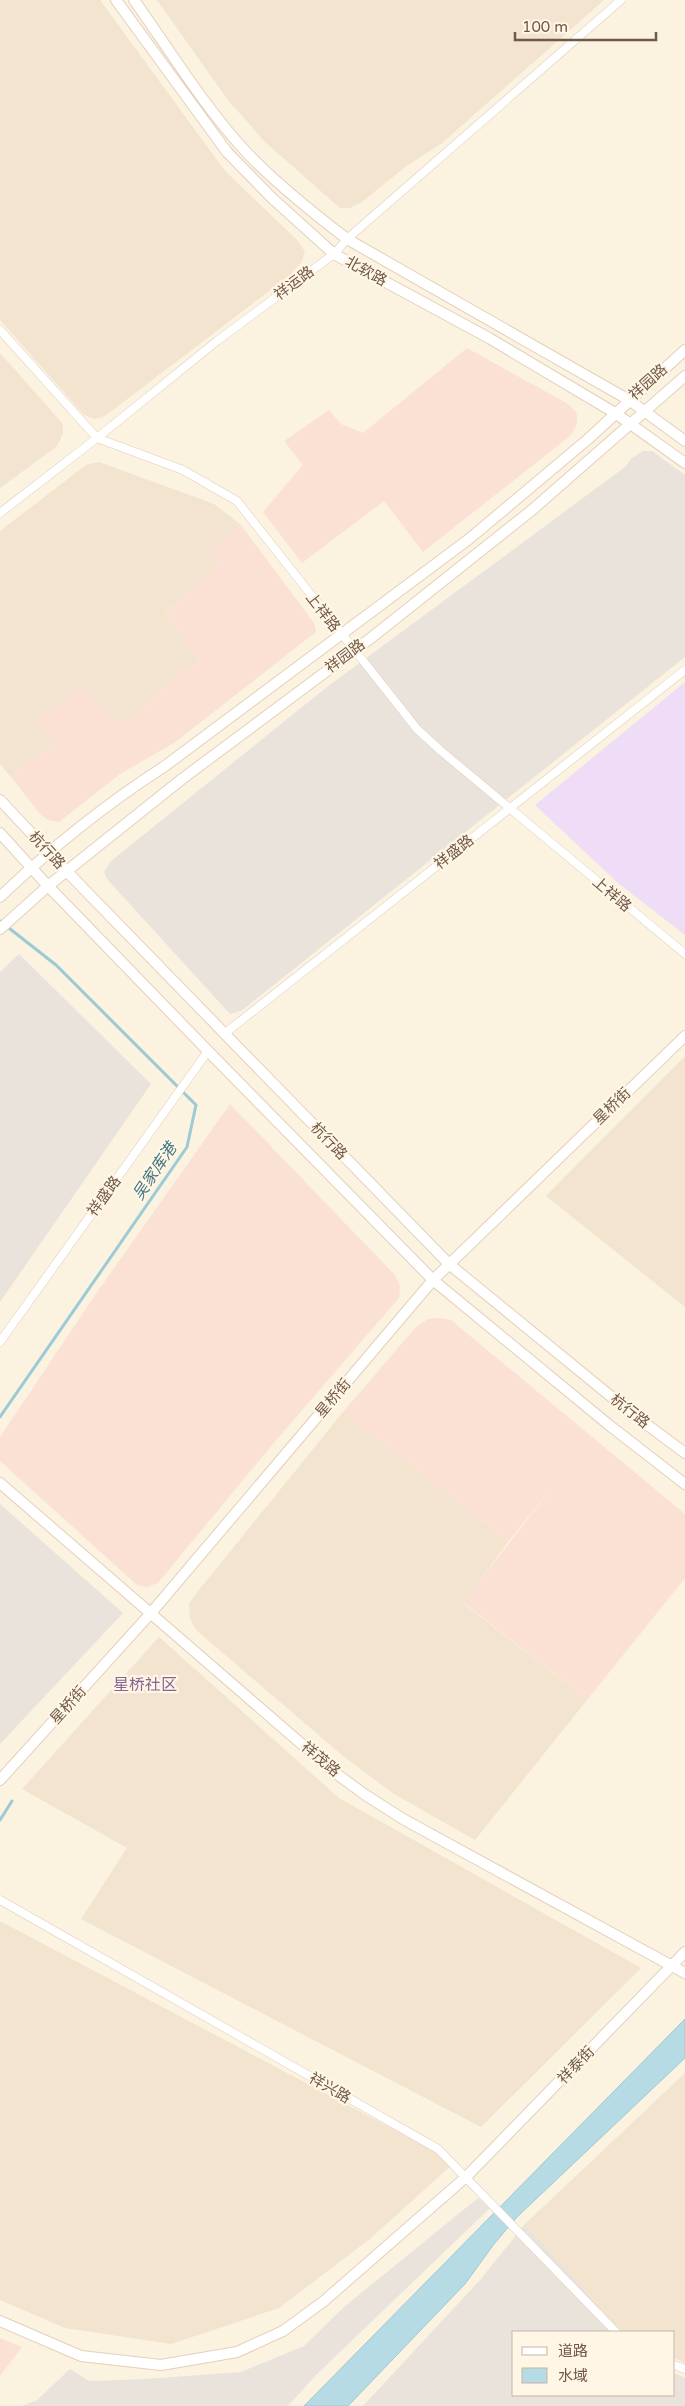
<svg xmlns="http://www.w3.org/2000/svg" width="685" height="2406" viewBox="0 0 685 2406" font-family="'Varela Round','Noto Sans SC',sans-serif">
  <rect width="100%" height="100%" fill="#fbf2e0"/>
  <path fill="#f2e4cf" d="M0,0H100L225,171L299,242L305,252L301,263L290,275L105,416L95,419L84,415L0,320Z
    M157,0H604L442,143L405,167L362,202L350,208H340L265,142L228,100Z
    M0,353L63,424V434L56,447L0,488Z
    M99,462L214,504L241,525L208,550L219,566L164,613L199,659L121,724L55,742L10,776L0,764V531L86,465Z
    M685,1056V1307L546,1196Z
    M343,1412L508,1542L463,1603L587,1700L475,1840L394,1794L343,1756L196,1630L190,1618L189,1604L195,1595Z
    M159,1637L339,1798L641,1968L481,2127L81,1919L127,1848L22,1789Z
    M0,1921L455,2162L371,2238L279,2308L171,2344L65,2328L0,2300Z
    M685,2073V2363L674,2358V2332H622L525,2224Z"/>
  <path fill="#fbe1d4" d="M467,348L570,405L577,414V424L570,436L423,552L384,501L302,563L263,512L303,465L284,441L329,410L341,424L363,433Z
    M241,525L314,623L316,632L174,743L120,774L59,822L48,820L41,815L10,776L55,742L35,721L80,687L121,724L199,659L164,613L219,566L207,550Z
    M230,1104L395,1275L400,1286L399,1298L272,1445L158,1583L147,1587L137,1585L0,1461V1437L95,1295Z
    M440,1318L451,1320L685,1514V1578L587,1700L463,1602L553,1487L508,1542L343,1412L416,1327L428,1319Z
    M0,2338L22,2347L0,2376Z"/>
  <path fill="#eae3dc" d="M643,451H652L685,475V657L241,1011L230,1014L107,879L104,872L111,861L327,687L625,467L632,458Z
    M19,954L151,1084L0,1302V972Z
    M0,1504L123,1613L0,1744Z
    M478,2198L490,2208L316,2375L288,2406H22L37,2400L70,2369L89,2381L146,2379L241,2372L304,2346L344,2307Z
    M525,2224L622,2332H514V2395H674V2373L685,2378V2406H363L480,2280Z"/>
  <path fill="#efddf7" d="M685,682V935L618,883L535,805Z"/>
  <path fill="#b6dbe4" stroke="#9ccad5" d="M685,2019V2058L517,2217L494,2244L465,2284L348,2406H304Z"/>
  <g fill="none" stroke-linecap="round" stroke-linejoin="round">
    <path stroke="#9ccad5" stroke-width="3" d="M0,921L56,965L196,1105L187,1147L0,1417
      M0,1820L12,1801"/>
    <defs>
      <path id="street" d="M0,330L97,438L183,470L237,501L417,729L441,751L685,954
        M0,513L97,438L217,341L334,254L347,239L621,0
        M224,1034L685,670
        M0,1342L208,1051
        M0,1900L438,2149L616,2332
        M674,2365L685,2369"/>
      <path id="secondary" d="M116,0L227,152L273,199L334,254L489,338L615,413L685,463
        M134,0C171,52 205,108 248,154C278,185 313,213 347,239L629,400L685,441
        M0,800L78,883L449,1264L630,1412L685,1453
        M0,833L48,886L208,1051L433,1280L609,1425L685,1484
        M0,897C51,848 106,804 165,766L469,539L587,440L685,350
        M0,929L48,886L182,779L371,638L532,510L685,376
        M0,1483L334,1772L364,1794L403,1819L685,1973
        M0,1780L151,1613L433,1280L685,1036
        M0,2321L81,2356L161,2365L237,2352L283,2331L324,2301L466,2177L685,1952"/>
    </defs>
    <use href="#street" stroke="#dfcebd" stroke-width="9"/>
    <use href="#secondary" stroke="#e4d0bb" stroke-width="12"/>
    <use href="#street" stroke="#fff" stroke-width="8"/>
    <use href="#secondary" stroke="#fff" stroke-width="10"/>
  </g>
  <g text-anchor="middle" stroke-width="4.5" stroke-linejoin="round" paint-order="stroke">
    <g font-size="15" fill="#715948" stroke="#fff6e6">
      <text transform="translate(366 271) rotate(29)" y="5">北软路</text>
      <text transform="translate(294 283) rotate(-37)" y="5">祥运路</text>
      <text transform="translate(648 382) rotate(-42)" y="5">祥园路</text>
      <text transform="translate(323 612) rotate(52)" y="5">上祥路</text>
      <text transform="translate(345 656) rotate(-37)" y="5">祥园路</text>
      <text transform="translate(47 850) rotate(47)" y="5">杭行路</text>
      <text transform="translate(454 852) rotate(-38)" y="5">祥盛路</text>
      <text transform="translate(612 894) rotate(40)" y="5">上祥路</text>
      <text transform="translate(612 1106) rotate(-44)" y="5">星桥街</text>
      <text transform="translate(329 1141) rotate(46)" y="5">杭行路</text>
      <text transform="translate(104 1196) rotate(-54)" y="5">祥盛路</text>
      <text transform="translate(333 1398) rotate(-50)" y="5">星桥街</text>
      <text transform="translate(630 1411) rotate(38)" y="5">杭行路</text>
      <text transform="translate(68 1705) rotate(-48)" y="5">星桥街</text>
      <text transform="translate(321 1759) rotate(40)" y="5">祥茂路</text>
      <text transform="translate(576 2065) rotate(-46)" y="5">祥泰街</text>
      <text transform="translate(330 2088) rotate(30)" y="5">祥兴路</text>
    </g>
    <g font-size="16" font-style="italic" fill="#437684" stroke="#fff6e6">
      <text transform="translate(154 1171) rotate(-56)" y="6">吴家库港</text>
    </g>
    <g font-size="16" fill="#866494" stroke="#fff6e6">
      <text x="145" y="1690">星桥社区</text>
    </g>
  </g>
  <rect x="512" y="2331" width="162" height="65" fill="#fff6e6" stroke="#c6b7a7"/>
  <rect x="522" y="2347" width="25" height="8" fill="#ffffff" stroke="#c6b7a7"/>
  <text x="558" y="2356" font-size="15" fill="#715948">道路</text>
  <rect x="522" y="2368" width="25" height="15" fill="#b6dbe4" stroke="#c6b7a7"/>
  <text x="558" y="2381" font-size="15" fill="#715948">水域</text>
  <path d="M515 32v8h141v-8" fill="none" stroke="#715948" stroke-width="2.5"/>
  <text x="522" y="32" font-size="15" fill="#715948" stroke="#fff6e6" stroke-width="4" paint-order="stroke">100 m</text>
</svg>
